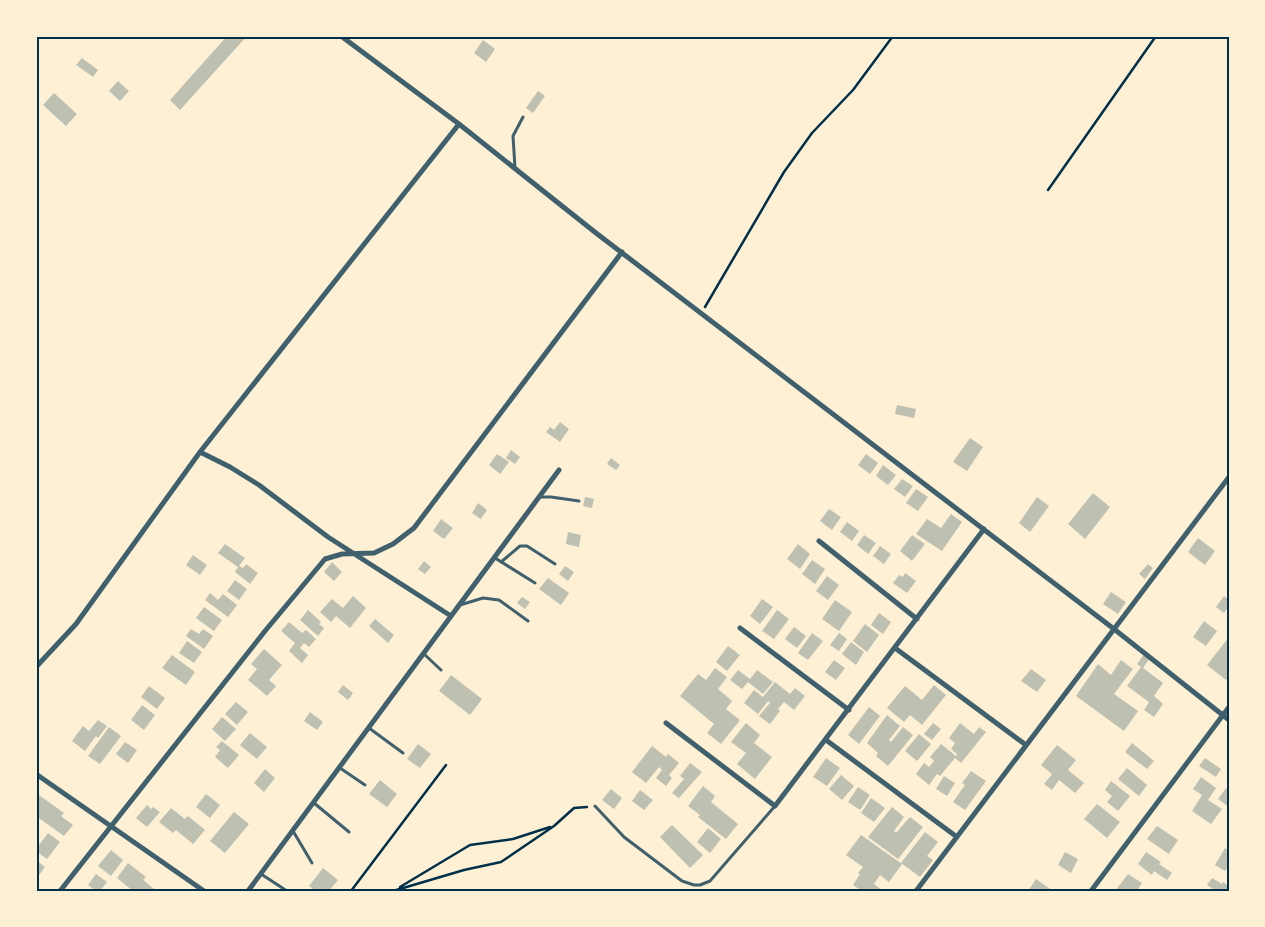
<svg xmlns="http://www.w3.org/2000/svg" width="1265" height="927" viewBox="0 0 1265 927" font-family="Barlow,sans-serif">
  <rect width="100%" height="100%" fill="#fdf0d5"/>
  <path fill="#bec0b2" d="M227,36H247L180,110L170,100Z
    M483,40L495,49L486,62L474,53Z
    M82,58L98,70L93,77L76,65Z
    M118,81L129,91L120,101L109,91Z
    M538,91L545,96L533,113L526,108Z
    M54,93L77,114L66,126L43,105Z
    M897,405L916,409L914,418L895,414Z
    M560,422L569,429L560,442L546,432L550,427L554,430Z
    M970,438L983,447L967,471L953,462Z
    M511,450L520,457L515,464L506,458Z
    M497,454L509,462L500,474L489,465Z
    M866,454L878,463L870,474L858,465Z
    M611,458L620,465L616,470L607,464Z
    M883,465L896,475L888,485L876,476Z
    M902,479L913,486L905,497L894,489Z
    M916,489L928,497L918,511L906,503Z
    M1093,493L1110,507L1085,539L1068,524Z
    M585,497L594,499L592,508L583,506Z
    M1037,497L1049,506L1030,532L1019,523Z
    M478,503L487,510L481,519L472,513Z
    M829,509L841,517L832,530L820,521Z
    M951,514L962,522L942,551L916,534L927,519L941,528Z
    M441,519L453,528L444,539L433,531Z
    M847,522L859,531L852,541L840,532Z
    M568,532L581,535L579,547L566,544Z
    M864,535L876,543L868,554L857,545Z
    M912,535L925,544L912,561L900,551Z
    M1198,538L1215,551L1205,565L1188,552Z
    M225,544L245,558L239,566L243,568L246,564L258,573L250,584L235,572L238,567L218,553Z
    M798,544L810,554L800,569L787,559Z
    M880,546L891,554L884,564L873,556Z
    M193,555L207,565L200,575L186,565Z
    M812,560L825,569L815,584L802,574Z
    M424,561L431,567L425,574L418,569Z
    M332,562L342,572L334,581L324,572Z
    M1148,564L1153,568L1145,579L1139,574Z
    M565,566L574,572L568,581L559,574Z
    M905,573L916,581L907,593L893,583L899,575L903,577Z
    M827,576L839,585L828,600L816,591Z
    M548,578L569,593L561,605L539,589Z
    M235,580L247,589L239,600L227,591Z
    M1111,592L1126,602L1118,614L1103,604Z
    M210,593L218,600L223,594L237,605L228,617L205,600Z
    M353,596L366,608L350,628L336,616L331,622L320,612L332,599L343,608Z
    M1224,596L1229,600V606L1224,613L1216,607Z
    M522,597L530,602L525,609L517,603Z
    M762,599L773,607L760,624L750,616Z
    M835,600L852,612L839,631L822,619Z
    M204,607L222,620L214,631L196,618Z
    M308,610L321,622L319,624L324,628L318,636L300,620Z
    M777,610L789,619L774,639L762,631Z
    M879,613L891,622L883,634L871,625Z
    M375,619L394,635L388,643L369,626Z
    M1204,621L1217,631L1206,646L1193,637Z
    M289,622L302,633L306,630L316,639L309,647L304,643L300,648L308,655L302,663L289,651L295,643L281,631Z
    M865,624L879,635L867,652L853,641Z
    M794,627L806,636L797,648L785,639Z
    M191,629L199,634L203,629L213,636L204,649L186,636Z
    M812,633L823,641L808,660L798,653Z
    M839,633L847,639L839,651L830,645Z
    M1229,637V676L1226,680L1207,665Z
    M187,641L202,652L194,663L179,653Z
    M851,642L864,652L856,665L842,654Z
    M728,646L740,655L727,671L716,662Z
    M264,649L282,665L269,680L276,686L267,696L248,680L257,669L251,664Z
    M1144,654L1150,658L1143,668L1163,683L1154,696L1163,704L1154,717L1144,710L1149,702L1127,686L1141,667L1137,664Z
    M172,655L195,672L186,685L162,668Z
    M834,660L845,668L836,680L825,672Z
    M1121,660L1133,669L1114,694L1138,711L1124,731L1076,696L1098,664L1111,675Z
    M715,668L727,677L718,689L732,701L726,709L740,720L721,744L707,733L714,724L680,696L698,674L706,680Z
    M1031,669L1046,680L1037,692L1021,681Z
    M738,670L750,679L757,670L773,682L763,694L748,682L742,689L730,680Z
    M451,675L482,699L470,715L439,691Z
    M775,682L790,694L795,688L805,696L794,710L784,702L778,709L780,711L770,724L759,716L770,703L768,701L758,714L744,703L754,690L763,697Z
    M343,685L353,693L348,700L338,692Z
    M934,685L946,695L922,725L910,715L904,722L887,708L905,686L922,700Z
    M149,686L165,698L157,709L141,697Z
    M236,702L248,712L237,725L225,714Z
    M142,705L155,715L144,730L131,720Z
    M869,707L880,716L859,744L848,735Z
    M310,712L323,722L317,730L304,721Z
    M887,715L900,726L889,740L891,742L903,727L913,735L888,766L876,756L878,753L867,743Z
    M222,717L236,729L225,741L212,729Z
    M98,720L107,726L98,738L96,736L85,751L72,741L83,726L89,731Z
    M746,723L760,735L754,743L772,757L755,779L737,764L746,753L731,742Z
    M933,723L941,729L932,740L924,734Z
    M960,723L974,734L979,727L986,732L961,763L955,758L940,776L937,774L929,785L916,774L924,763L929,767L934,761L930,757L941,744L956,756L957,754L951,749L955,743L949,738Z
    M109,727L121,736L100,764L88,756Z
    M250,733L267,747L257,759L240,745Z
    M919,734L931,744L917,761L905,751Z
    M222,741L239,755L228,768L215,757L220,750L216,747Z
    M125,742L137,750L128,763L116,754Z
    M1132,743L1154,761L1147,769L1125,752Z
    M418,744L431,754L420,768L407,759Z
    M1057,745L1076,760L1068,770L1084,783L1075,793L1059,780L1052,790L1044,784L1052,774L1041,765Z
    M652,746L666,757L668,754L679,763L669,775L672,778L666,786L656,778L662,770L659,767L646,783L632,772Z
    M826,758L840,768L827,786L813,777Z
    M1205,758L1221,769L1216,777L1199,766Z
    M690,763L702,772L679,798L672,793L684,779L680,776Z
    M1127,768L1147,785L1139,796L1118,779Z
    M265,769L275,778L264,792L254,783Z
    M971,771L986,781L965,810L953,802L965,785L962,783Z
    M841,775L854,786L842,800L829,789Z
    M944,776L955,783L947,796L936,789Z
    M1201,777L1216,788L1208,800L1222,809L1211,824L1192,811L1202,795L1193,789Z
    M380,780L397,794L387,807L369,794Z
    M1111,781L1130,796L1118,811L1107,802L1112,796L1105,790Z
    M703,786L715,796L711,802L738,824L726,839L698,817L700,815L688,806Z
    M858,787L870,795L860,810L848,802Z
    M1226,788L1229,790V807L1218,799Z
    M611,789L622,798L614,809L602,800Z
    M640,790L653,800L644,810L632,801Z
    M36,793L64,813L61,816L73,825L64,836L36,816Z
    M206,794L220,805L210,818L196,807Z
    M871,798L885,808L874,822L861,813Z
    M1097,804L1120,822L1107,838L1084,819Z
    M147,805L151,809L153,807L160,812L147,827L136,818Z
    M892,807L904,817L894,831L896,833L910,817L923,827L898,859L868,837Z
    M171,808L185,819L188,816L205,830L193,844L176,830L173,833L159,822Z
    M234,812L249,824L225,853L210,841Z
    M672,825L703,855L690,868L660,837Z
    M1157,826L1178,840L1169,854L1147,839Z
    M708,828L721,839L710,853L697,842Z
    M925,832L938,842L927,856L933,860L920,877L901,863Z
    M48,833L60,842L47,859L36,851V849Z
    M861,835L902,864L889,882L880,875L874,884L883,891H862L853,885L860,874L858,873L863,867L846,855Z
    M1225,848L1229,851V866L1225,871L1215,865Z
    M111,850L123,860L111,876L98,866Z
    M1065,852L1078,859L1071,873L1058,865Z
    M1146,852L1161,862L1159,864L1172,873L1167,880L1154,871L1152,875L1138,864Z
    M36,860L45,867L36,879Z
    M128,863L146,877L143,880L154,889L153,891H133L117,878Z
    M323,868L338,880L329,891H310L312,888L309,886Z
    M96,874L107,882L100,891H96L88,885Z
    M1128,874L1142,883L1137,891H1115Z
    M1212,878L1222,884L1223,882L1227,885L1229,883V891H1216L1207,885Z
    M1036,879L1053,891H1028Z"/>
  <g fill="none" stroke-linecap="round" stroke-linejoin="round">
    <path stroke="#003049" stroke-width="2.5" d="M1048,190L1156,36
      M705,307L784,172L812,133L853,90L893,36
      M400,887L470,845L513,839L550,827
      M351,891L446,765
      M393,891L464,870L501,862L554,826L574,808L587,807"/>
    <path stroke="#3f606c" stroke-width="3" d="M515,168L513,136L523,117
      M539,497H551L579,501
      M495,558L535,583
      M501,562L520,546H527L555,564
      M460,605L483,598L499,600L528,621
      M424,654L441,670
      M369,728L403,753
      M340,768L365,785
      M314,803L349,832
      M595,806L624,837L682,881L694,885H700L710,881L775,806
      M293,831L312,863
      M261,874L287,891"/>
    <path stroke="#3f606c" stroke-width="5" d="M341,36L459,124L596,233L1114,629L1229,720
      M200,452L230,467L259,485L328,537L451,616
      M819,541L917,619
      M740,628L849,710
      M895,648L1026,745
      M36,667L76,624L200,452L459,124
      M666,723L775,806L984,529
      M826,740L957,837
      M36,774L204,891
      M60,891L265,631L325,559L342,554L374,553L393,544L414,528L622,252
      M248,891L559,470
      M916,891L1229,477
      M1091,891L1229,707"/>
  </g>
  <rect width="1265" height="927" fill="none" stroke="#fdf0d5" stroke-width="75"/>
  <rect x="38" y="38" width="1190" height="852" fill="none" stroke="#003049" stroke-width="2"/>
</svg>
